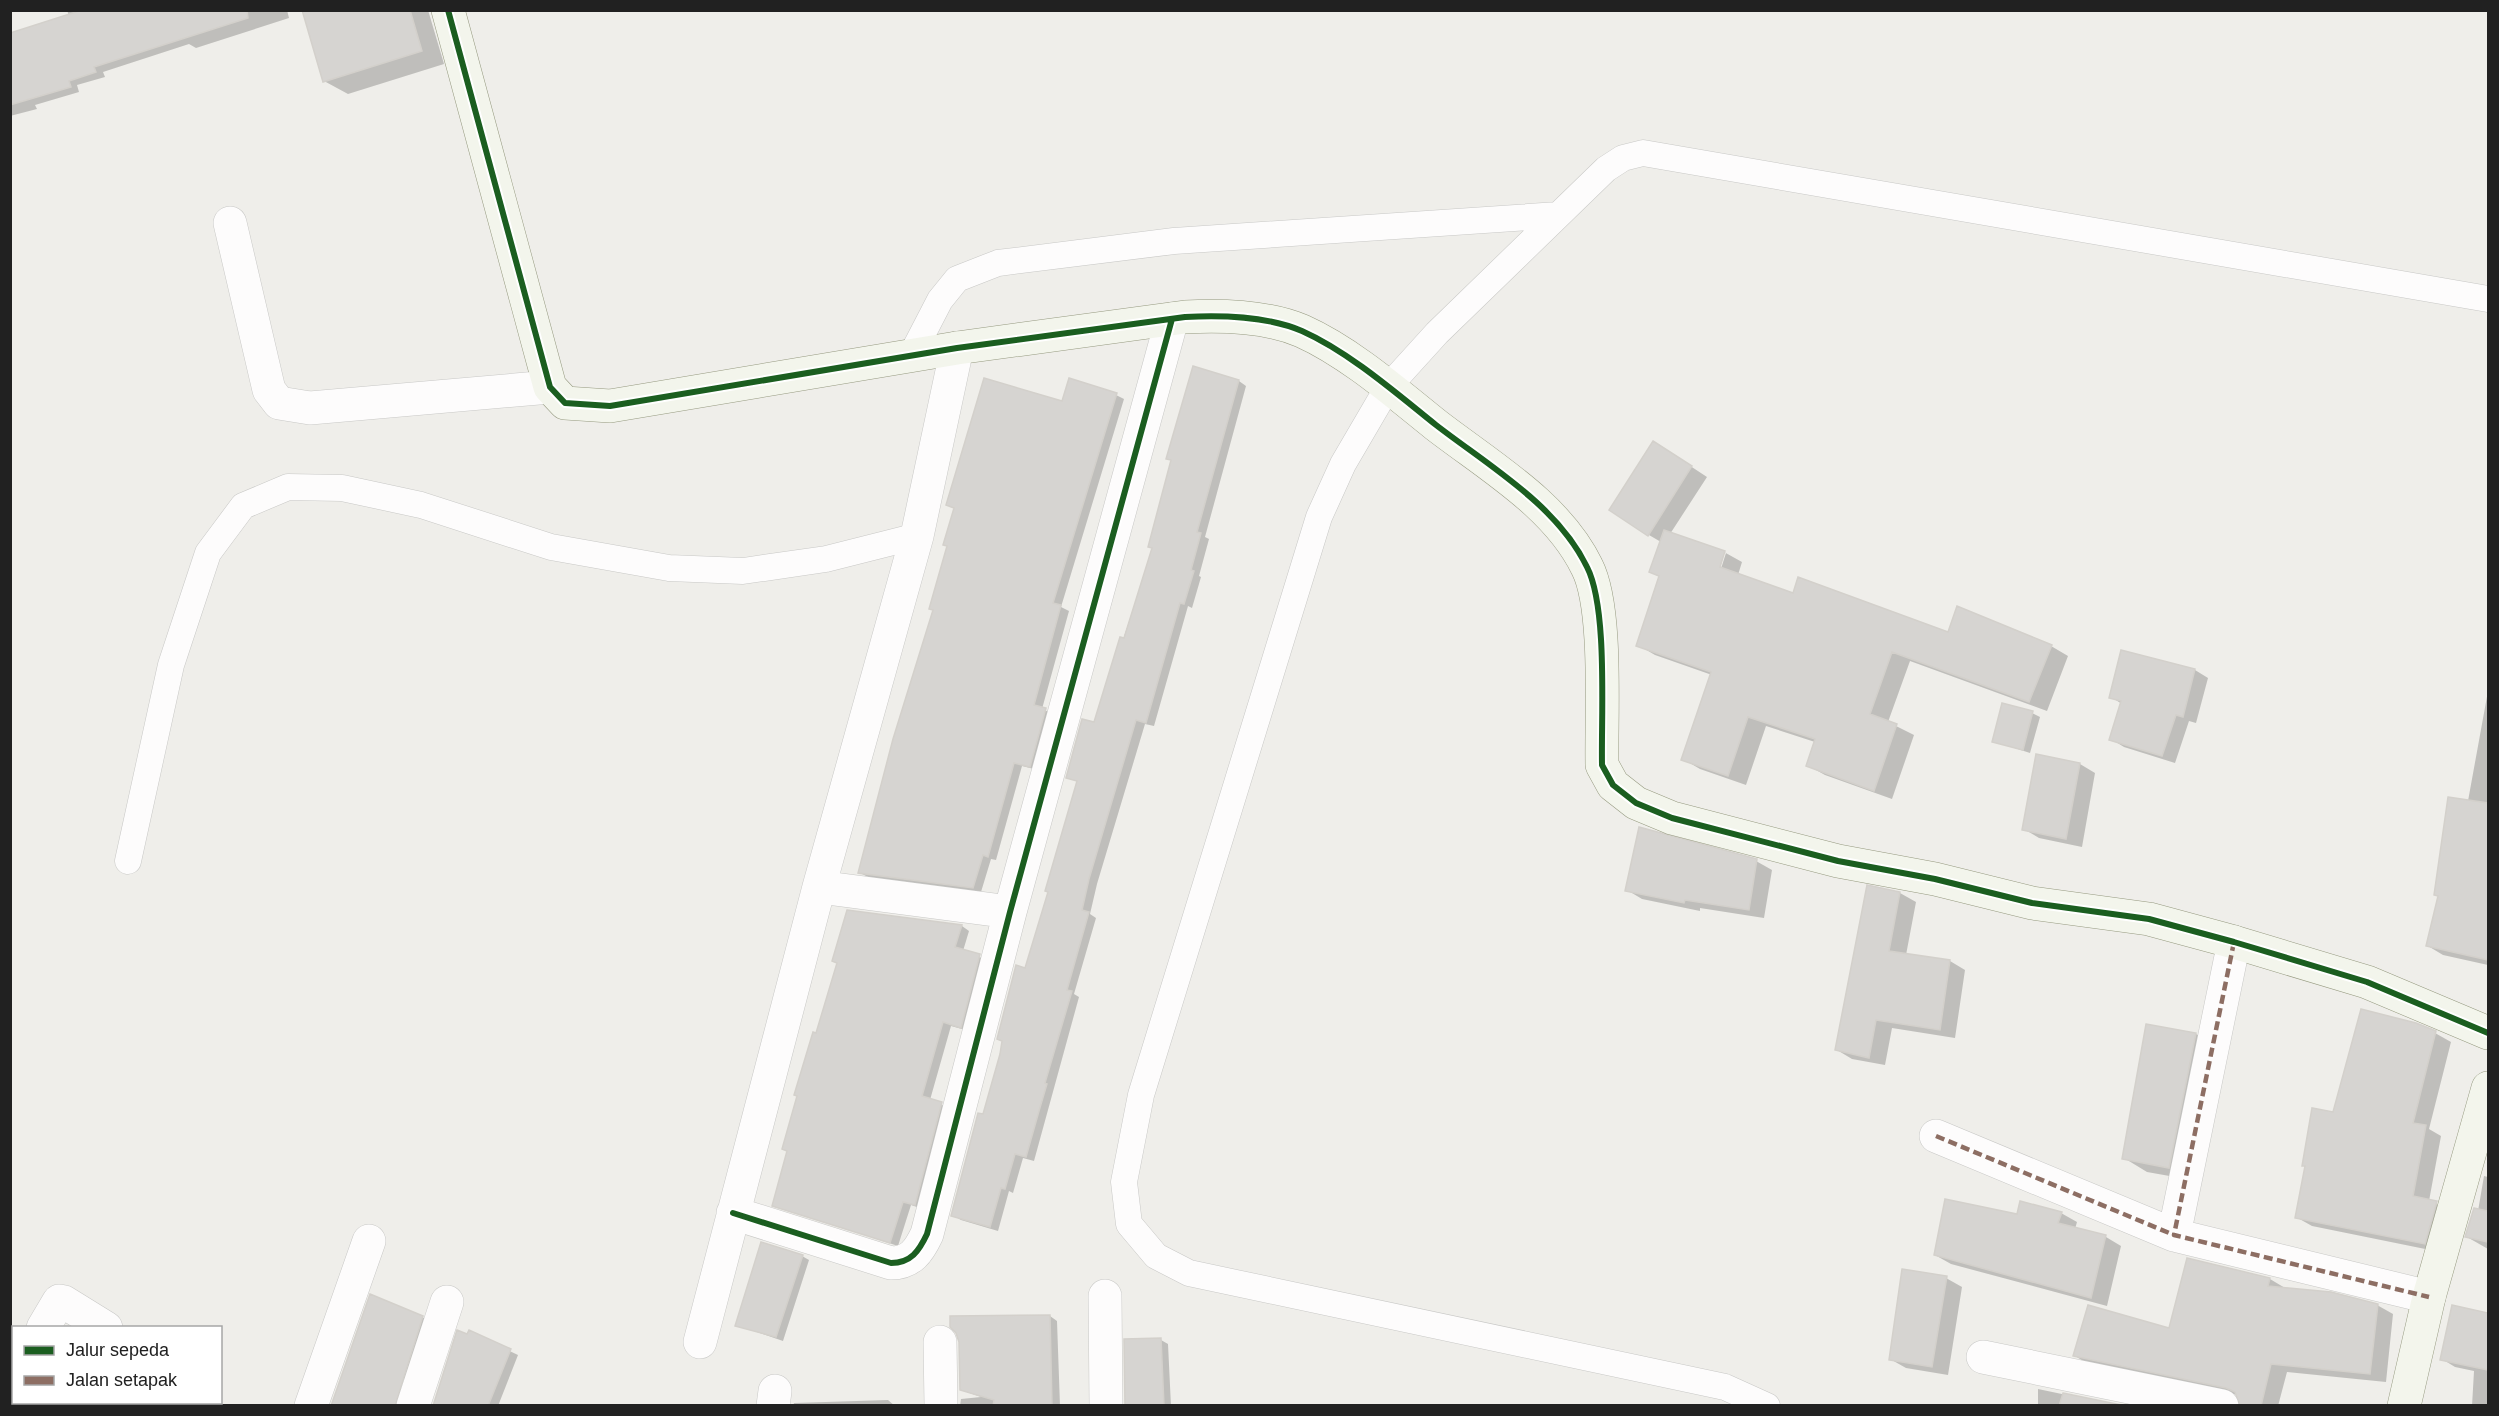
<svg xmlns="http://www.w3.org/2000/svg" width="2499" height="1416" viewBox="0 0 2499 1416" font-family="Helvetica,sans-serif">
  <rect width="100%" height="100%" fill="#efeeea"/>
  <path fill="#0003" fill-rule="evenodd" d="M67,10H287L289,18L196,48L189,44L103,72L105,77L77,85L79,92L35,105L37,109L10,116V35L69,16Z
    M303,10H428L444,64L348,94L324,81Z
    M1239,381L1246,386L1205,537L1209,539L1199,576L1201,577L1192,608L1188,606L1154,726L1145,724L1097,884L1090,914L1096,918L1074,994L1079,997L1034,1161L1023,1158L1013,1193L1009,1191L998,1231L961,1220L953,1215L1050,892L1078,782L1068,777L1095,724L1153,549L1173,461L1167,458Z
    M1116,395L1124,399L1061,607L1069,611L1042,709L1053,714L1038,770L1022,766L996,860L991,859L981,892L868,877L860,873L935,610L949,547L955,509L948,505L1063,403Z
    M1669,452L1707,477L1670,534L1724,552L1742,562L1738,575L1793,595L1949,634L2051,646L2068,656L2047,711L1910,661L1888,722L1914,735L1892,799L1825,775L1807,765L1815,742L1766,726L1746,785L1700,769L1683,759L1712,675L1655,655L1638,645L1660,577L1651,572L1661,542L1649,535ZM1723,553H1726L1719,575L1716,574Z
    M2122,652L2195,670L2208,678L2196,723L2189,721L2175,763L2124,747L2111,739L2122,704L2111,697Z
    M2488,691V965L2443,955L2428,946L2439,897L2435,894L2468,801Z
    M2032,713L2040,717L2030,753L1993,741Z
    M2037,756L2080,764L2095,773L2082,847L2039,838L2024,829Z
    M1756,861L1772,870L1764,918L1700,908V911L1642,899L1627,890Z
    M1868,887L1900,893L1916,902L1906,955L1950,961L1965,970L1955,1038L1892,1028L1885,1065L1852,1059L1837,1050Z
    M962,926L969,931L963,951L987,960L969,1031L951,1026L930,1100L949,1108L923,1209L911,1205L898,1246L774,1205L817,1035Z
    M2435,1033L2451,1042L2429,1129L2441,1136L2429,1201L2452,1211L2440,1252L2312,1226L2296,1217L2334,1114Z
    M2196,1034L2219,1048L2192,1180L2147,1172L2124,1158Z
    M2484,1176L2488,1177V1249L2467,1237L2478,1211Z
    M2061,1213L2077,1222L2075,1229L2106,1237L2121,1246L2107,1306L1951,1264L1935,1255L2018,1216Z
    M802,1256L809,1260L783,1341L737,1325Z
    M1946,1278L1962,1287L1948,1375L1906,1368L1890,1359Z
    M2270,1279L2285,1288L2377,1305L2393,1314L2386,1382L2287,1372L2278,1406H2241L2238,1395L2090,1365L2075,1356L2170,1329Z
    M2453,1306L2488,1314V1406H2472L2474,1371L2455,1367L2442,1359Z
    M1050,1316L1057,1321L1060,1406H960L961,1399L981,1397L961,1390Z
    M422,1317L433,1323L414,1383L398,1376Z
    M469,1332L518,1355L498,1406H440Z
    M1161,1340L1168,1344L1171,1406H1126Z
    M2038,1389L2119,1406H2038Z
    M888,1400L895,1406H793L794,1403Z
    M30,1402H101L99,1406H31Z
    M156,1402H206L211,1406H155Z"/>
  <path fill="#d6d4d1" stroke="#d3d0cb" stroke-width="1.5" d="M82,10H247L248,18L94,67L96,72L69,81L71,87L10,105V33Z
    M302,10H410L422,51L323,82Z
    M1193,366L1239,380L1197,532L1201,533L1191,570L1194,571L1184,604L1180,603L1146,723L1136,720L1089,879L1082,910L1089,912L1067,990L1072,991L1045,1083L1047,1084L1039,1111L1026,1157L1015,1154L1005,1189L1001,1188L990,1227L951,1216L978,1113L983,1114L1000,1054L1002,1041L997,1039L1016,965L1025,968L1048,892L1045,891L1077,781L1066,778L1082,719L1094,722L1120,637L1124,638L1152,548L1148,547L1171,460L1166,459Z
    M984,378L1062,401L1069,378L1117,393L1053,603L1061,605L1034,705L1046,708L1030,767L1014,763L988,857L983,855L973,888L858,873L893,739L933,610L929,609L947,546L943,545L954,508L946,505Z
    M1653,441L1692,466L1648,536L1609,510Z
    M1664,530L1725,551L1720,567L1793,593L1798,577L1948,632L1957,606L2052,645L2029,702L1892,652L1870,714L1897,724L1874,791L1806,766L1815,739L1748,717L1728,776L1681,760L1711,672L1636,646L1659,576L1649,572Z
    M2121,650L2195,669L2183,717L2176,715L2162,756L2109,740L2121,701L2109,698Z
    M2002,703L2033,711L2023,750L1992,742Z
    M2036,754L2080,763L2066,839L2022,830Z
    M2448,797L2488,803V960L2426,946L2438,896L2434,895Z
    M1639,827L1757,859L1749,910L1685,900L1684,903L1625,891Z
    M1867,885L1900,892L1889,951L1950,960L1940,1030L1876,1020L1869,1058L1835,1050Z
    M847,910L962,925L955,947L980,954L961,1028L943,1022L922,1096L942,1102L915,1205L903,1202L890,1243L772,1206L787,1151L782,1149L797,1096L794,1095L813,1032L816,1033L837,963L832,961Z
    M2361,1009L2416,1023L2436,1031L2413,1123L2426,1125L2413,1196L2437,1201L2425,1244L2295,1218L2305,1166H2302L2312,1108L2333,1112Z
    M2146,1024L2196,1033L2169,1168L2122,1159Z
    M1945,1199L2017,1214L2020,1201L2062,1212L2058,1223L2106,1235L2091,1298L1934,1255Z
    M2474,1208L2488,1211V1242L2465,1237Z
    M761,1242L803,1255L776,1337L735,1326Z
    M2187,1258L2270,1278L2268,1286L2331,1292L2378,1304L2370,1374L2271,1364L2261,1406H2240L2235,1392L2226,1388L2073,1356L2088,1305L2169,1328Z
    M1902,1269L1947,1276L1932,1367L1889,1360Z
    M370,1294L423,1316L395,1406H331Z
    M2452,1305L2488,1313V1370L2440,1360Z
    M1050,1315L1052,1406H993L994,1400L960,1390L959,1342L956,1333L950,1327V1316Z
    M457,1330L467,1334L469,1330L511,1349L488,1406H433Z
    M1161,1338L1164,1406H1125L1124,1339Z
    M2063,1393L2126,1406H2059Z"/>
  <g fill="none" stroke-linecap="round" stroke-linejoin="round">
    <defs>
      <path id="lane" d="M911,356L940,300L957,279L998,263L1174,241L1558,215
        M128,861L171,665L208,553L243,506L288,487L342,488L421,505L551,547L669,568L743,571L826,559L917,536
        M1767,1406L1725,1387L1189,1273L1156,1256L1129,1224L1124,1182L1141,1095L1319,517L1343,464L1388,387L1437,333L1606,169L1623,158L1643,153L2488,299"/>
      <path id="street" d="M230,223L269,390L279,403L310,408L550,387
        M819,887L1010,912
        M2234,942L2174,1235L2429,1297
        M1936,1136L2174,1235
        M733,1213L891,1263C911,1263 919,1251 927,1234L1010,912L1172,319
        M1105,1296L1106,1406
        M43,1328L59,1301L64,1302L106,1328
        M700,1342L819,887L917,536L957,348
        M940,1342L941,1406
        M1983,1357L2222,1406
        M10,1382L14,1377
        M123,1406L124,1402
        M311,1406L369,1241
        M413,1406L447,1302
        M773,1406L775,1391"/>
      <path id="secondary" d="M448,10L550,387L565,403L610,406L957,348L1185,317C1223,315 1267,316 1302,331C1349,352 1396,393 1436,425C1489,466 1557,505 1587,567C1608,608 1601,716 1602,765L1613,785L1636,803L1672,818L1838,861L1935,879L2032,903L2149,919L2234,942L2367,982L2488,1033
        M2404,1406L2429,1297L2488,1088"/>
    </defs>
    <use href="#lane" stroke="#c8c8c6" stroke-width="27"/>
    <use href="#street" stroke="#c8c8c6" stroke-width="34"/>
    <use href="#secondary" stroke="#969a80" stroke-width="34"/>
    <use href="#lane" stroke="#fdfcfc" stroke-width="26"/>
    <use href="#street" stroke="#fdfcfc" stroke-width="33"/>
    <use href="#secondary" stroke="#f3f5ec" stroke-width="33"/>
    <path stroke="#8d6e63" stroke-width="4.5" stroke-dasharray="9 4.5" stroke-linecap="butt" d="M2234,942L2174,1235L2429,1297
      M1936,1136L2174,1235"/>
    <defs>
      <path id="cycleway" d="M448,10L550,387L565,403L610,406L957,348L1185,317C1223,315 1267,316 1302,331C1349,352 1396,393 1436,425C1489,466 1557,505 1587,567C1608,608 1601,716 1602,765L1613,785L1636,803L1672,818L1838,861L1935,879L2032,903L2149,919L2234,942L2367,982L2488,1033
        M733,1213L891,1263C911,1263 919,1251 927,1234L1010,912L1172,319"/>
    </defs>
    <use href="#cycleway" stroke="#fff" stroke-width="10"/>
    <use href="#cycleway" stroke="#1b5e20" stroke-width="6"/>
  </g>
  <rect width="2499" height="1416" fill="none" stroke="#212121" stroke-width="24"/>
  <rect x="12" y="1326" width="210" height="78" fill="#ffffff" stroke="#a6a6a6" stroke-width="1.5"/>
  <rect x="24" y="1346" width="30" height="9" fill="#1b5e20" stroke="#a6a6a6" stroke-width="1.5"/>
  <text x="66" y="1356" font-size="18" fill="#212121">Jalur sepeda</text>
  <rect x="24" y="1376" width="30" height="9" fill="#8d6e63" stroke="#a6a6a6" stroke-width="1.5"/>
  <text x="66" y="1386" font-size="18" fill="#212121">Jalan setapak</text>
</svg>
